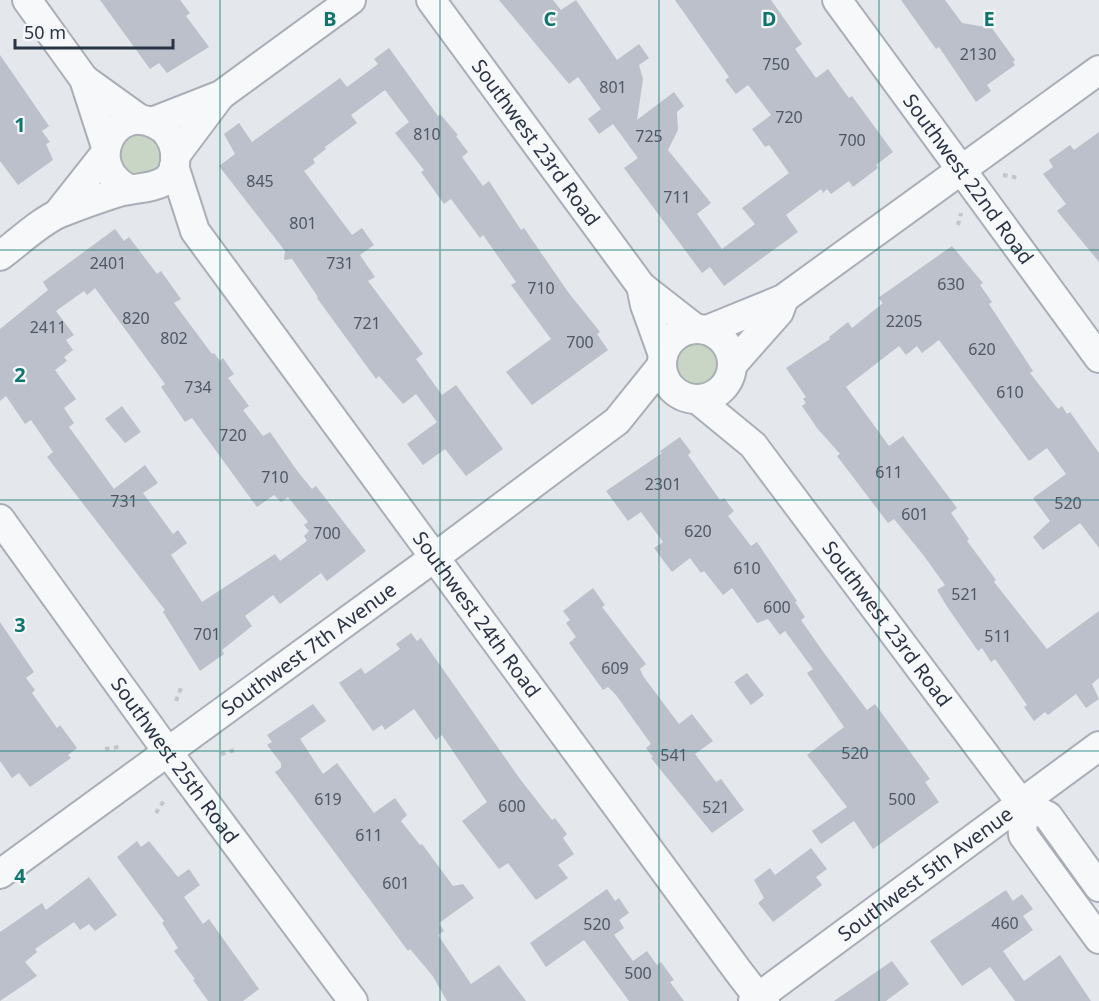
<svg xmlns="http://www.w3.org/2000/svg" width="1099" height="1001" viewBox="0 0 1099 1001" font-family="'Noto Sans',sans-serif">
  <rect width="100%" height="100%" fill="#e4e7ec"/>
  <path fill="#c9d6c5" d="M140,131L160,143L163,159L154,174L138,178L123,173L116,150L119,142Z
    M674 363a23 23 0 1 1 46 0a23 23 0 1 1-46 0Z"/>
  <path fill="#bbc0ca" fill-rule="evenodd" d="M100,0H180L190,13L186,16L209,47L167,73L159,63L150,69Z
    M499,0H553L561,10L576,0L617,60L639,44L649,58L639,65L643,79L637,120L674,92L684,106L677,112L678,130L668,150L711,203L697,214L722,249L755,224L742,208L789,173L769,145L765,147L752,129L771,115L748,85L736,94L725,80L729,77L675,0H771L802,44L795,49L816,78L828,69L849,98L852,96L893,152L876,165L878,168L853,187L849,181L831,194L827,189L823,193L821,189L786,215L798,232L724,286L710,267L702,273L624,168L638,158L613,124L599,134L588,119L601,109L578,77L569,84Z
    M901,0H945L962,23L992,28L1015,60L1013,62L1015,65L987,85L991,91L976,102L939,47L936,49Z
    M389,48L438,116L440,114L458,135L456,136L468,152L462,157L483,186L489,181L521,230L524,228L568,292L600,332L597,334L608,350L532,405L506,372L551,339L511,285L516,282L483,235L480,238L451,199L444,204L421,172L424,170L395,133L409,122L385,90L351,115L357,123L325,147L326,149L313,159L315,163L304,171L352,235L362,228L374,245L360,255L375,277L368,281L423,354L416,359L442,395L456,385L503,449L466,476L445,449L423,465L407,444L437,422L416,394L403,404L379,376L376,379L317,298L318,297L292,259L284,260L285,251L219,166L235,154L224,134L239,123L252,142L340,78L347,87L378,64L374,59Z
    M0,55L49,126L42,131L50,142L46,144L53,160L18,185L0,161Z
    M1099,132V262L1057,211L1066,204L1043,174L1053,167L1049,160L1070,145L1074,150Z
    M115,229L124,241L129,237L157,274L161,271L181,299L174,303L212,354L214,353L220,361L223,358L234,374L228,378L249,406L243,410L263,436L270,432L298,472L312,489L316,486L366,551L327,581L321,573L280,604L273,595L245,616L252,626L222,650L224,654L200,671L163,612L165,610L47,457L53,452L31,420L25,424L6,396L0,401V329L48,290L43,282ZM95,288L165,384L161,387L185,422L192,418L257,507L274,495L281,502L288,497L308,522L304,525L309,531L304,536L307,541L280,561L275,554L202,602L171,555L187,543L178,530L173,534L143,493L158,483L145,465L114,489L69,427L74,423L64,408L76,399L55,370L67,361L64,357L73,350L66,340L74,335L56,311L84,291L87,295Z
    M952,246L983,283L980,285L992,302L989,304L1033,371L1030,373L1058,409L1062,406L1067,414L1070,412L1099,453V548L1080,523L1043,550L1033,537L1050,521L1033,498L1066,474L1047,448L1029,461L939,340L922,353L917,346L906,355L899,346L846,387L889,446L903,436L957,508L951,513L969,539L967,541L996,580L994,582L1047,649L1099,611V678L1092,684L1099,699L1086,708L1076,694L1048,715L1045,712L1034,721L1024,707L1027,705L995,659L991,662L982,648L978,651L948,608L937,590L945,585L924,556L894,519L888,523L837,456L840,454L817,428L802,406L806,403L803,399L806,397L786,368L830,339L829,337L848,322L852,328L883,303L878,298Z
    M122,406L141,432L125,443L105,419Z
    M680,437L691,452L688,455L720,500L724,498L734,511L728,516L751,546L757,542L797,601L795,602L805,617L801,620L824,653L867,710L875,704L930,779L925,782L939,802L873,849L854,821L821,844L812,831L847,807L807,755L844,727L807,673L813,669L785,631L780,635L768,619L757,623L732,588L723,595L704,571L701,573L690,558L672,572L654,548L663,542L641,512L628,521L606,491L662,453L660,451Z
    M593,588L605,605L602,607L646,664L640,669L643,676L679,724L692,714L713,741L695,754L716,782L721,779L744,810L712,833L651,758L653,757L646,748L651,744L616,695L608,687L603,690L569,643L576,637L566,623L570,620L563,611Z
    M0,622L34,672L26,678L35,690L32,693L57,728L60,725L77,748L68,755L71,758L30,787L19,773L12,778L0,761Z
    M411,633L417,641L421,638L520,779L552,820L555,818L567,834L563,838L574,854L558,865L568,878L536,900L508,863L499,869L462,821L487,802L442,735L436,740L414,709L385,730L382,725L373,731L339,683L361,668L365,674L400,649L396,644Z
    M747,673L764,695L751,705L734,682Z
    M313,704L326,721L300,739L323,774L337,763L374,813L395,798L407,815L401,821L420,845L422,844L453,886L463,884L474,898L439,923L444,931L438,935L471,984L499,965L526,1001H447L432,975L410,949L408,951L275,772L281,768V763L267,745L272,742L267,735Z
    M137,841L141,847L149,841L178,877L189,869L200,885L184,897L203,924L209,919L259,989L243,1001H208L193,980L195,979L174,951L178,948L162,923L164,921L117,857Z
    M811,848L827,869L816,877L822,885L773,922L758,903L764,898L754,880L770,868L775,875Z
    M89,877L117,915L95,931L89,924L80,930L74,922L35,949L37,952L25,962L37,976L0,1001V932L42,903L46,910Z
    M607,889L615,901L619,898L629,913L619,920L624,928L614,935L633,961L647,951L657,965L661,962L674,980L670,982L684,1001H629L584,940L546,967L530,943Z
    M1006,890L1013,901L1022,894L1033,909L1023,916L1033,930L1003,951L1024,981L1060,955L1091,1001H1015L990,967L962,986L930,941Z
    M892,961L909,984L886,1001H834Z"/>
  <g fill="none" stroke-linecap="round" stroke-linejoin="round">
    <defs>
      <g id="minor">
        <path d="M27,0L84,79L106,147"/>
        <path id="s1" d="M431,0L641,286L696,329"/>
        <path id="s2" d="M837,0L1099,358"/>
        <path d="M84,79L141,120"/>
        <path d="M152,122L221,95L351,0"/>
        <path d="M175,156L220,96"/>
        <path id="s3" d="M174,166L195,231L738,971L758,997L765,1001"/>
        <path d="M59,212L104,155"/>
        <path d="M0,256C18,243 39,222 60,213C78,206 97,199 116,193C139,185 180,193 175,152C173,139 166,129 155,124C114,103 82,165 129,189"/>
        <path d="M641,286L645,305L663,355"/>
        <circle cx="697" cy="364" r="35"/>
        <path d="M707,330L783,299L1099,70"/>
        <path d="M733,364L779,312L783,301"/>
        <path id="s4" d="M697,399L753,445L1021,803L1048,816L1099,887"/>
        <path id="s5" d="M0,519L167,751L353,1001"/>
        <path d="M1021,803L1023,835L1099,939"/>
        <path id="s6" d="M0,874L435,557L617,421L662,365"/>
        <path id="s7" d="M753,1001L1099,746"/>
      </g>
    </defs>
    <use href="#minor" stroke="#a9aeb7" stroke-width="32"/>
    <path stroke="#c2c5cb" stroke-width="4" stroke-dasharray="4.5 4.5" stroke-linecap="butt" d="M1003,175L1019,178
      M958,225L961,213
      M176,701L181,688
      M105,749L119,747
      M221,754L235,750
      M156,813L165,799"/>
    <use href="#minor" stroke="#f7f8fa" stroke-width="28"/>
  </g>
  <path fill="none" stroke="#0f766e" stroke-width="1.5" stroke-opacity="0.55" d="M220,0V1001M440,0V1001M659,0V1001M879,0V1001M0,250H1099M0,500H1099M0,751H1099"/>
  <g text-anchor="middle" stroke-width="4.5" stroke-linejoin="round" paint-order="stroke">
    <g font-size="16" fill="#4f5766">
      <text x="978" y="60">2130</text>
      <text x="776" y="70">750</text>
      <text x="613" y="93">801</text>
      <text x="789" y="123">720</text>
      <text x="427" y="140">810</text>
      <text x="649" y="142">725</text>
      <text x="852" y="146">700</text>
      <text x="260" y="187">845</text>
      <text x="677" y="203">711</text>
      <text x="303" y="229">801</text>
      <text x="108" y="269">2401</text>
      <text x="340" y="269">731</text>
      <text x="951" y="290">630</text>
      <text x="541" y="294">710</text>
      <text x="136" y="324">820</text>
      <text x="904" y="327">2205</text>
      <text x="367" y="329">721</text>
      <text x="48" y="333">2411</text>
      <text x="174" y="344">802</text>
      <text x="580" y="348">700</text>
      <text x="982" y="355">620</text>
      <text x="198" y="393">734</text>
      <text x="1010" y="398">610</text>
      <text x="233" y="441">720</text>
      <text x="889" y="478">611</text>
      <text x="275" y="483">710</text>
      <text x="663" y="490">2301</text>
      <text x="124" y="507">731</text>
      <text x="1068" y="509">520</text>
      <text x="915" y="520">601</text>
      <text x="698" y="537">620</text>
      <text x="327" y="539">700</text>
      <text x="747" y="574">610</text>
      <text x="965" y="600">521</text>
      <text x="777" y="613">600</text>
      <text x="207" y="640">701</text>
      <text x="998" y="642">511</text>
      <text x="615" y="674">609</text>
      <text x="855" y="759">520</text>
      <text x="674" y="761">541</text>
      <text x="328" y="805">619</text>
      <text x="902" y="805">500</text>
      <text x="512" y="812">600</text>
      <text x="716" y="813">521</text>
      <text x="369" y="841">611</text>
      <text x="396" y="889">601</text>
      <text x="1005" y="929">460</text>
      <text x="597" y="930">520</text>
      <text x="638" y="979">500</text>
    </g>
    <g font-size="20" fill="#2b3445" stroke="#f4f6f9">
      <text dy="7" stroke="none"><textPath href="#s1" startOffset="177">Southwest 23rd Road</textPath></text>
      <text dy="7" stroke="none"><textPath href="#s2" startOffset="222">Southwest 22nd Road</textPath></text>
      <text dy="7" stroke="none"><textPath href="#s3" startOffset="544">Southwest 24th Road</textPath></text>
      <text dy="7" stroke="none"><textPath href="#s4" startOffset="296">Southwest 23rd Road</textPath></text>
      <text dy="7" stroke="none"><textPath href="#s6" startOffset="382">Southwest 7th Avenue</textPath></text>
      <text dy="7" stroke="none"><textPath href="#s5" startOffset="298">Southwest 25th Road</textPath></text>
      <text dy="7" stroke="none"><textPath href="#s7" startOffset="214">Southwest 5th Avenue</textPath></text>
    </g>
  </g>
  <g font-size="20" text-anchor="middle" font-weight="bold" fill="#0f766e" stroke="#f4f6f9" stroke-width="4.5" stroke-linejoin="round" paint-order="stroke">
    <text x="330" y="26">B</text>
    <text x="550" y="26">C</text>
    <text x="769" y="26">D</text>
    <text x="989" y="26">E</text>
    <text x="20" y="132">1</text>
    <text x="20" y="382">2</text>
    <text x="20" y="632">3</text>
    <text x="20" y="883">4</text>
  </g>
  <path d="M15 39v9h158v-9" fill="none" stroke="#2b3445" stroke-width="3"/>
  <text x="24" y="39" font-size="18" fill="#2b3445" stroke="#f4f6f9" stroke-width="4.5" paint-order="stroke">50 m</text>
</svg>
